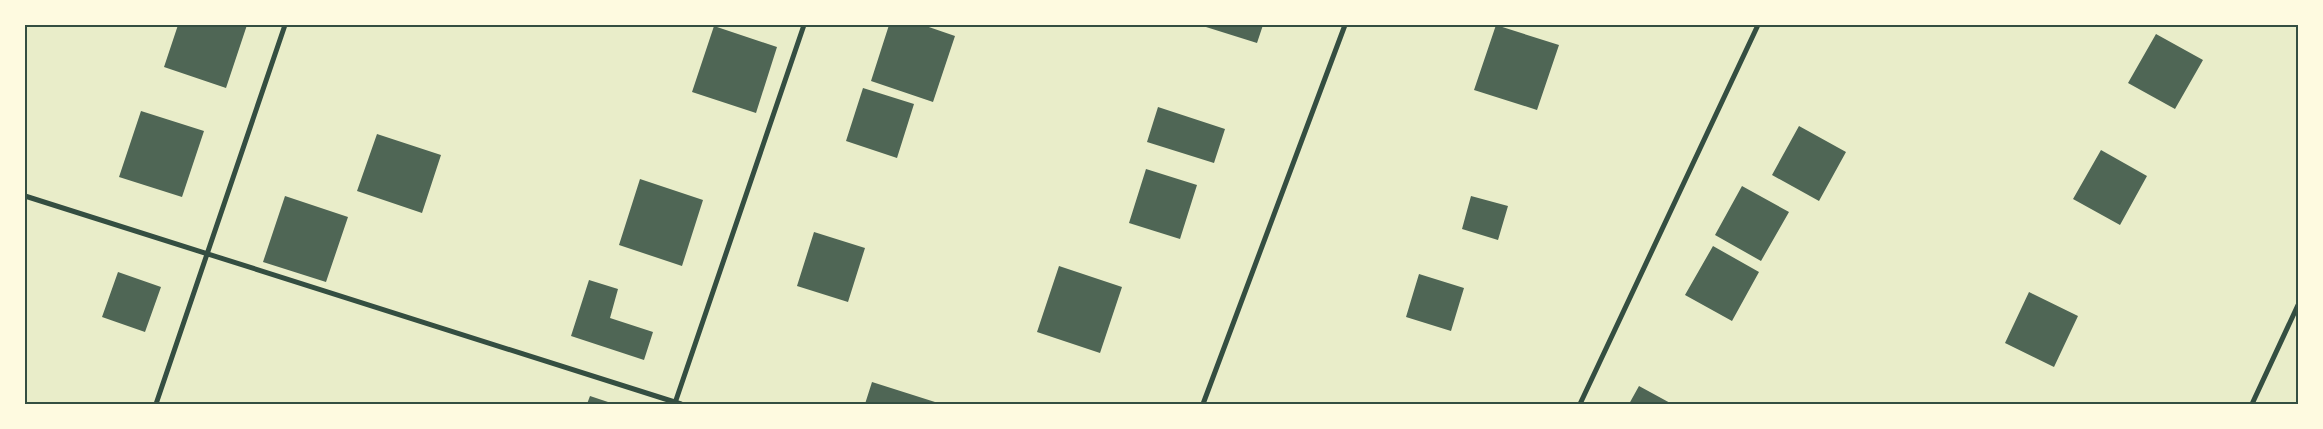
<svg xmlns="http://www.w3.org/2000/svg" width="2323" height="429" viewBox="0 0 2323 429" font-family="'Work Sans',sans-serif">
  <rect width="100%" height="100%" fill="#e9edc9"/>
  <path fill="#4f6655" d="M178,25H247L226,88L164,67Z
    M889,25H923L955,36L933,102L871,81Z
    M1207,25H1263L1257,43L1206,27Z
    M1496,25L1559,45L1537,110L1474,90Z
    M714,26L777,47L756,113L692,92Z
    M2156,34L2203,60L2175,109L2128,83Z
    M863,88L914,104L897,158L846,141Z
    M1158,107L1225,129L1214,163L1147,142Z
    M141,111L204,131L182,197L119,177Z
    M1799,126L1846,152L1819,201L1772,175Z
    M377,134L441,155L422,213L357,191Z
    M2101,150L2147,176L2120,225L2073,199Z
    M1146,169L1197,185L1180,239L1129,223Z
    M640,179L703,200L682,266L619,245Z
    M1742,186L1789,212L1761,261L1715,235Z
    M285,196L348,217L326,282L263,262Z
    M1471,196L1508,206L1498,240L1462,229Z
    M814,232L865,248L848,302L797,286Z
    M1713,246L1759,272L1732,321L1685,295Z
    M1059,266L1122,287L1100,353L1037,332Z
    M118,272L161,287L145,332L102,317Z
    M1419,274L1464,288L1451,331L1406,317Z
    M589,280L618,289L610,318L653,332L644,360L571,336Z
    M2029,292L2078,316L2054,367L2005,343Z
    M872,382L935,402L934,404H865Z
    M1639,386L1672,404H1629Z
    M590,396L614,404H587Z"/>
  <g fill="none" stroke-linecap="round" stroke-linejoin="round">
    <path stroke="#344e41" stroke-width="5" d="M25,196L681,404
      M675,403L804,25
      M156,404L285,25
      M1203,404L1345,25
      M1580,404L1758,25
      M2252,404L2298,305"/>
  </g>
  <rect width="2323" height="429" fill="none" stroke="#fefae0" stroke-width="52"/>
  <rect x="26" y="26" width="2271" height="377" fill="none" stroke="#344e41" stroke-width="2"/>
</svg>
